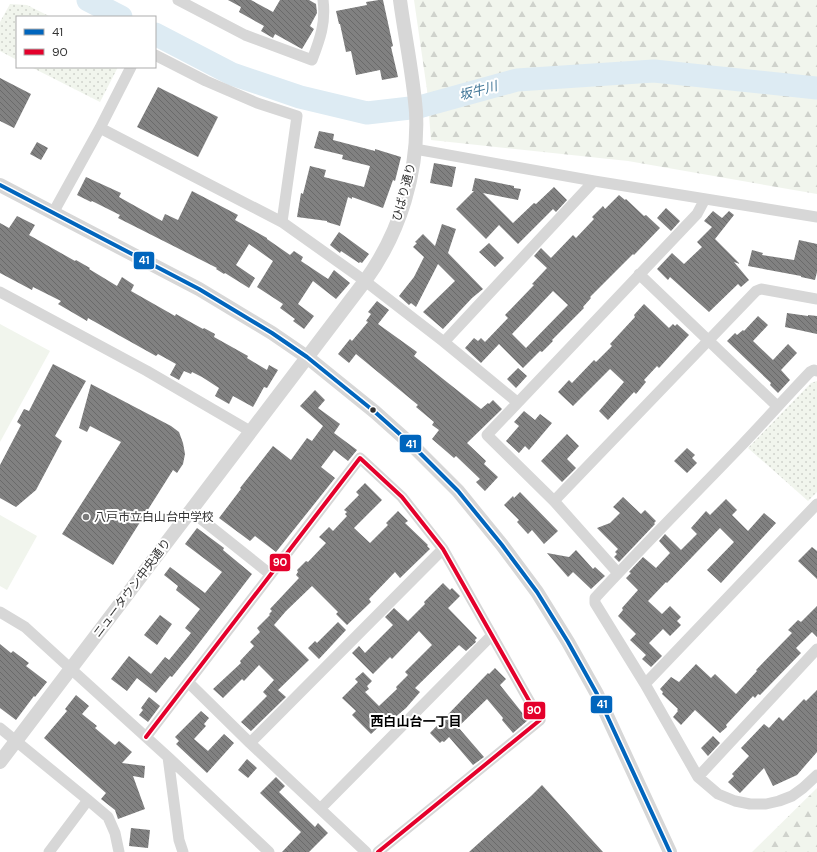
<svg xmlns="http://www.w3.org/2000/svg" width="817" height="852" viewBox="0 0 817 852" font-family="'DM Sans','Noto Sans JP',sans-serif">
  <defs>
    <pattern id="forest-firs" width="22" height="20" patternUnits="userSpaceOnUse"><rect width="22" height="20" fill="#f1f5ed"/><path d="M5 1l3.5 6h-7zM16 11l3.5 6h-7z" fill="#cfd2cc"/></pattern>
    <pattern id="park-dots" width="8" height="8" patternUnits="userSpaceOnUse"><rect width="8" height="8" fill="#f1f5ed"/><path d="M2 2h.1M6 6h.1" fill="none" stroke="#cfd2cc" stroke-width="1.8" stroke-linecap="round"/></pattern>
    <pattern id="building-back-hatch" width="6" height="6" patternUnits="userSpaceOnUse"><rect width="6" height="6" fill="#818181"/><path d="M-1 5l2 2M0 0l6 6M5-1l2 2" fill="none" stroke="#6a6a6a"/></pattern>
  </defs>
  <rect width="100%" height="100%" fill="#fff"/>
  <path fill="url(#forest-firs)" d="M414,0H817V194L628,161L431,140L427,90Z
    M817,788V852H752Z"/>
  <path fill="url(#park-dots)" d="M10,4L27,5L51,17H17V60L0,51V22Z
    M31,67H118L100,102Z
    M817,381V492L808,501L748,448L811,383Z"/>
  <path fill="#f1f5ed" d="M0,324L50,351L0,442Z
    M0,515L37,536L7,590L0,586Z"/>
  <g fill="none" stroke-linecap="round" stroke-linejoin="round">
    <path stroke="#ddebf3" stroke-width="23" d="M88,0L121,17
      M155,34L232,74L300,97L367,113L419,107L517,80L654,71L817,88"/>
  </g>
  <path fill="url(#building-back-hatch)" fill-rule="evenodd" d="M228,0H251L273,12L280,0H309L316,4L317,13L310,26L314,29L302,49L275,34L273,38L261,31L264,26L239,12L241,7Z
    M379,0H383L393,46L391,47L398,77L382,80L380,70L356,75L351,51L346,52L340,24H339L336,11L367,5L366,2Z
    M0,78L31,94L14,128L0,121Z
    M158,87L218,117L198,157L137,127Z
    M319,131L334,134L333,140L375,151V149L401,157L395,181L393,180L383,208L352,197V199L348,197L340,226L327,222V221L297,217L301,193L303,194L310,166L326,170L324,177L364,187L370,166L342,159L343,155L314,148Z
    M37,142L48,148L41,160L30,154Z
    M434,163L456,167L452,187L430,183Z
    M86,177L121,193L119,197L162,221L165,214L178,220L192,191L238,215L235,220L267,238V239L290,255L294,251L303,257L301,261L328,279L334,270L350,283L336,299L313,281L298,304L314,316L304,329L293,321L295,319L280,308L283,304L257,287L273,261L249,244L236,265L255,278L249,288L225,273L224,274L216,269L217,268L118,218L120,215L92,201L91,202L77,195Z
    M475,178L514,186V188L521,189L518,200L483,193L513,223L534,203L536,204L554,187L567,200L556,212L553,209L518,244L499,225L486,239L456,209L474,191H472Z
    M619,195L625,200L626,199L644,216L646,215L660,228L634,255L633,254L590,297L591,298L583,307L584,308L552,340L553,341L542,352L540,351L523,368L499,344L481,363L465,348L474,338L478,341L481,338L485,342L508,318L505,315L534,285L532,284L547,268L534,256L541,248L551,258L573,235L576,238L594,219L592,217L603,206L605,209ZM553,291L568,305L526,348L512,334Z
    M666,208L680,221L671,231L657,218Z
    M713,211L722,218L729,211L734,215L715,239L740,264L734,262L749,280L741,287L738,284L709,312L670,277L668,280L657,269L672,253L684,264L702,247L697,242L712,227L704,221Z
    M17,216L35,225L29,235L75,261L76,260L90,268L89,269L117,286L122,277L134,285L131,291L175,316L176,314L203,329L204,328L215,334L214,337L248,356L247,358L267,370L269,365L278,370L267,388L264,387L253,407L233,396L229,404L215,396L219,388L202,377L192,372L191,374L184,371L179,380L170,375L176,364L158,354L156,356L88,318L87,321L58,304L61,301L33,287L32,290L0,273V223L9,228Z
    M442,224L456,229L448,253L483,289L472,298L443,329L423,312L455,281L438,264L416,307L411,303L409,305L399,296L414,277L424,257L413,247L417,243L415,242L423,234L435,246Z
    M339,232L369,254L362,263L360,262L359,263L341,251L340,253L330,245Z
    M799,240L817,244V272L815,280L801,277V276L748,266L752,250L763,253L762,255L794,260Z
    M489,243L504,258L495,267L479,252Z
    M377,301L389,310L378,324L417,352L414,356L481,409L488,403L489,404L493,400L502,409L467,443L486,461L484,464L498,477L485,491L476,482L480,479L456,456L454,458L432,439L439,430L432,425L434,422L416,407L418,405L356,354L349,363L338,354L350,339L352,341L368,322L366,321L371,314L368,312Z
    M644,304L669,328L673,324L675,326L677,324L689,335L659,368L657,366L644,380L646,382L636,394L634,392L608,420L599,411L624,382L610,369L573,406L558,392L569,380L572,383L594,360L596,362L612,346L610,344L635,317L634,315Z
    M787,313L808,316V315L817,316V334L785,327Z
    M758,316L768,325L753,341L773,360L788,344L797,353L781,370L790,380L778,393L770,385L771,383L727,341L735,333L737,335L743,330L744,331Z
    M53,364L86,381L55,436L62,441L36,490L16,507L0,498V465L21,425L17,422L24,409L29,411Z
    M518,368L527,376L516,388L507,379Z
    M91,384L171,426L179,432L183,443L185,454L183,464L177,473L173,470L113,565L62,534L121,442L90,426L87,432L79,428Z
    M315,390L325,400L318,408L340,424L334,433L357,450L348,461L334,450L321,467L335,478L276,552L255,536L250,541L219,518L241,489L240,488L273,446L291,460L307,438L312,441L323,426L300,406Z
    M524,411L535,420L540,414L552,423L529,450L525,446L519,453L506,441L519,426L514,422Z
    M567,434L579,446L567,459L576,468L562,482L541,461Z
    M687,448L695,455L692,458L697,463L687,473L674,461Z
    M365,483L382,500L354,528L370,543L388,525L386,523L398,511L408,521L405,523L428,545L427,546L430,549L400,578L395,572L369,599L371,602L347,625L336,614L338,612L312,586L286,611L274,625L309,660L278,690L286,697L251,731L241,722L267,696L263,692L274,680L259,665L244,681L242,679L223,698L213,689L241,663L240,661L254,646L250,642L260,632L257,628L270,615L269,614L272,611L270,609L299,578L296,575L298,572L297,570L306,561L308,562L326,543L319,537L329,527L333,531L347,516L345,514L347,512L344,510L359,495L356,492Z
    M520,492L558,531L544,544L532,530L528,534L517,522L519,520L504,505L513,496L514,498Z
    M623,497L641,514L645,510L656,521L654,523L655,524L619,562L614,557L617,554L615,552L618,549L597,528L610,523L620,513L613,507Z
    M726,499L737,510L732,515L748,531L764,513L776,523L721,583L707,570L734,542L720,528L667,583L666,582L648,601L662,614L670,606L681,617L677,621L681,625L670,636L663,629L649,643L662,656L651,667L642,659L646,655L630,640L636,634L618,616L623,610L622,608L638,590L626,578L631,573L629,572L643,557L656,568L670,553L659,541L665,534L681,550L697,534L691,528L706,511L710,515Z
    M197,528L224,548L223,550L252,574L189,656L172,677L170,676L156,693L137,678L127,691L111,679L129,656L151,674L165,657L169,660L191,633L185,628L200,609L176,590L178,586L164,575L170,567L205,593L222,572L185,544Z
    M812,547L817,551V579L798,561Z
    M576,550L593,569L595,567L605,576L591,589L573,572L568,577L547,553L569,557Z
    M443,583L450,590L452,588L460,596L448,608L477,638L475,640L476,642L466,651L459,645L415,688L420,692L406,708L386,725L384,722L371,734L352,715L356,711L342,698L358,682L355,679L363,672L372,681L367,686L369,689L365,692L379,706L397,689L396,687L408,675L405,672L432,645L419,631L392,659L390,657L373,674L352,653L359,646L365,653L393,625L385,617L394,608L408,621L425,604L424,602Z
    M817,606V637L812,632L796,648L801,653L760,695L758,694L755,698L753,696L726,725L727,727L720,733L695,710L681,725L673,717L678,711L677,710L678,709L662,694L663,692L660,689L671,677L679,682L696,664L711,678L715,674L736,694L757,671L756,670L792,633L788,630L798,620L801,622Z
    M160,615L172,624L157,645L144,635Z
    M338,622L346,630L319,659L308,648L315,641L317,643Z
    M0,644L11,653L13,651L29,663L26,666L47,682L35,697L34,696L16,720L0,708Z
    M495,668L506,679L500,685L528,720L513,733L502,720L503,718L487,699L458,727L484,757L473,765L449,737L444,742L442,741L440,743L430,733L488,673L489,674Z
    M817,690V752L797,775L773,786L764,768L740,793L728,782L734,776L732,774L749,756L741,748L764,724L769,728L779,717L783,721L804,699L806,701Z
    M76,695L89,706L82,714L97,726L95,728L115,745L119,741L132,752L122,763L145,766L144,778L133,776L145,809L118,819L115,810L101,799L106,793L44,738L67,711L65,709Z
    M149,697L160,706L148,722L139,715L143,710L141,708Z
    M201,711L209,718L204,724L206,726L194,739L208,751L224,734L234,743L207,773L176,744L179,741L175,737Z
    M713,736L720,743L708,756L701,748Z
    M247,759L257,768L248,778L238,770Z
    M276,777L285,786L279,792L315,827L318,823L328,833L309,852H282L301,832L260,793Z
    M542,785L603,852H469L531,796Z
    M131,828L150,830L148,848L129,846Z"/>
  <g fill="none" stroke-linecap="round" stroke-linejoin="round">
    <path stroke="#d7d7d7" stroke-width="11" d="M178,0L245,35L312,60C320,39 326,23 323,0
      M155,55L206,81L257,103L297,116L282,222
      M100,128L282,222L365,281L444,342L517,402
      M415,149L594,181L817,217
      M53,213L100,128L131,67
      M639,274L777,406
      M0,292L147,371L250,431
      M444,342L594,181
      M817,371L814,370L810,372C786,397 763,423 739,448C691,498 642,547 595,598V603L645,684L698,777L718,794L735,801L750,804H766L779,801L792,796L803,788L817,775
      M554,501L756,291L761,289L817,299
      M191,511L270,574
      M618,573L554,501L487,435L697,214L705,199
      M0,612L25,627L71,669L168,757L269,852
      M189,683L250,743L366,852
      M645,684L817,504
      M0,728L88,800L108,817L115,833L119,852
      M146,737L360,458L402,497L443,549L540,720L378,852
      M250,743L443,549
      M168,757L179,840L183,852
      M698,777L817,649
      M321,808L492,635
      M49,852L88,800"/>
    <path stroke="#d7d7d7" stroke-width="14" d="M0,185L199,289L272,333L307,357L375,412L413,446L458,491L502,545L537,592L568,642L597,694L670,852
      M0,762L365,281C400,233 419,171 416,112C413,74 405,37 400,0"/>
    <defs>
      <path id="bus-1" d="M0,185L199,289L272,333L307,357L375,412L413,446L458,491L502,545L537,592L568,642L597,694L670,852"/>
      <path id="bus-2" d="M146,737L360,458L402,497L443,549L540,720L378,852"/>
    </defs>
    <use href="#bus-1" stroke="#fff" stroke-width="7"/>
    <use href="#bus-2" stroke="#fff" stroke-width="7"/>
    <use href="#bus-1" stroke="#0065bd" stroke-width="4"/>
    <use href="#bus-2" stroke="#e4002b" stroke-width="4"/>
  </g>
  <circle fill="#333" stroke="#fff" stroke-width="1.5" cx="373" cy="410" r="3.5"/>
  <circle fill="#7a7a7a" stroke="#fff" stroke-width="1.5" cx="86" cy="517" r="4"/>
  <g text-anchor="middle" stroke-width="4" stroke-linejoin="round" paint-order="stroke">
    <g font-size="12" fill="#333" stroke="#fff">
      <text transform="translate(404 192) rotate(-75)" y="4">ひばり通り</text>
      <text transform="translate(132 588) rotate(-53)" y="4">ニュータウン中央通り</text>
    </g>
    <g font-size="12" fill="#333" stroke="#fff" text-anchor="start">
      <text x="94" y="521">八戸市立白山台中学校</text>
    </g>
    <g font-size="13" font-style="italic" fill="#3f7597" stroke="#fff">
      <text transform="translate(478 90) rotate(-15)" y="5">坂牛川</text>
    </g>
    <g font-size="13" font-weight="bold" fill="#000" stroke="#fff">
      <text x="416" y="726">西白山台一丁目</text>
    </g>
  </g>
  <g stroke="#fff" stroke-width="1.5">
    <rect x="133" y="251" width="22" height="19" rx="4" fill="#0065bd"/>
    <rect x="399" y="434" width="23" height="19" rx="4" fill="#0065bd"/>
    <rect x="269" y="553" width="22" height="19" rx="4" fill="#e4002b"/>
    <rect x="590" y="695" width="23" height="19" rx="4" fill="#0065bd"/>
    <rect x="523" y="701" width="23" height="19" rx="4" fill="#e4002b"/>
  </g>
  <g font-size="11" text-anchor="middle" font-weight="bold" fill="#fff">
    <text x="144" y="264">41</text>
    <text x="411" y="448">41</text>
    <text x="280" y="566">90</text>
    <text x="602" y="708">41</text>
    <text x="534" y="714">90</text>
  </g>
  <rect x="16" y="16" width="140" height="52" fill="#ffffff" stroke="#adadad"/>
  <rect x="24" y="29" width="20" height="6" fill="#0065bd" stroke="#adadad"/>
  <text x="52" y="36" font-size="12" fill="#333333">41</text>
  <rect x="24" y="49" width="20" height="6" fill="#e4002b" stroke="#adadad"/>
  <text x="52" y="56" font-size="12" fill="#333333">90</text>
</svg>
